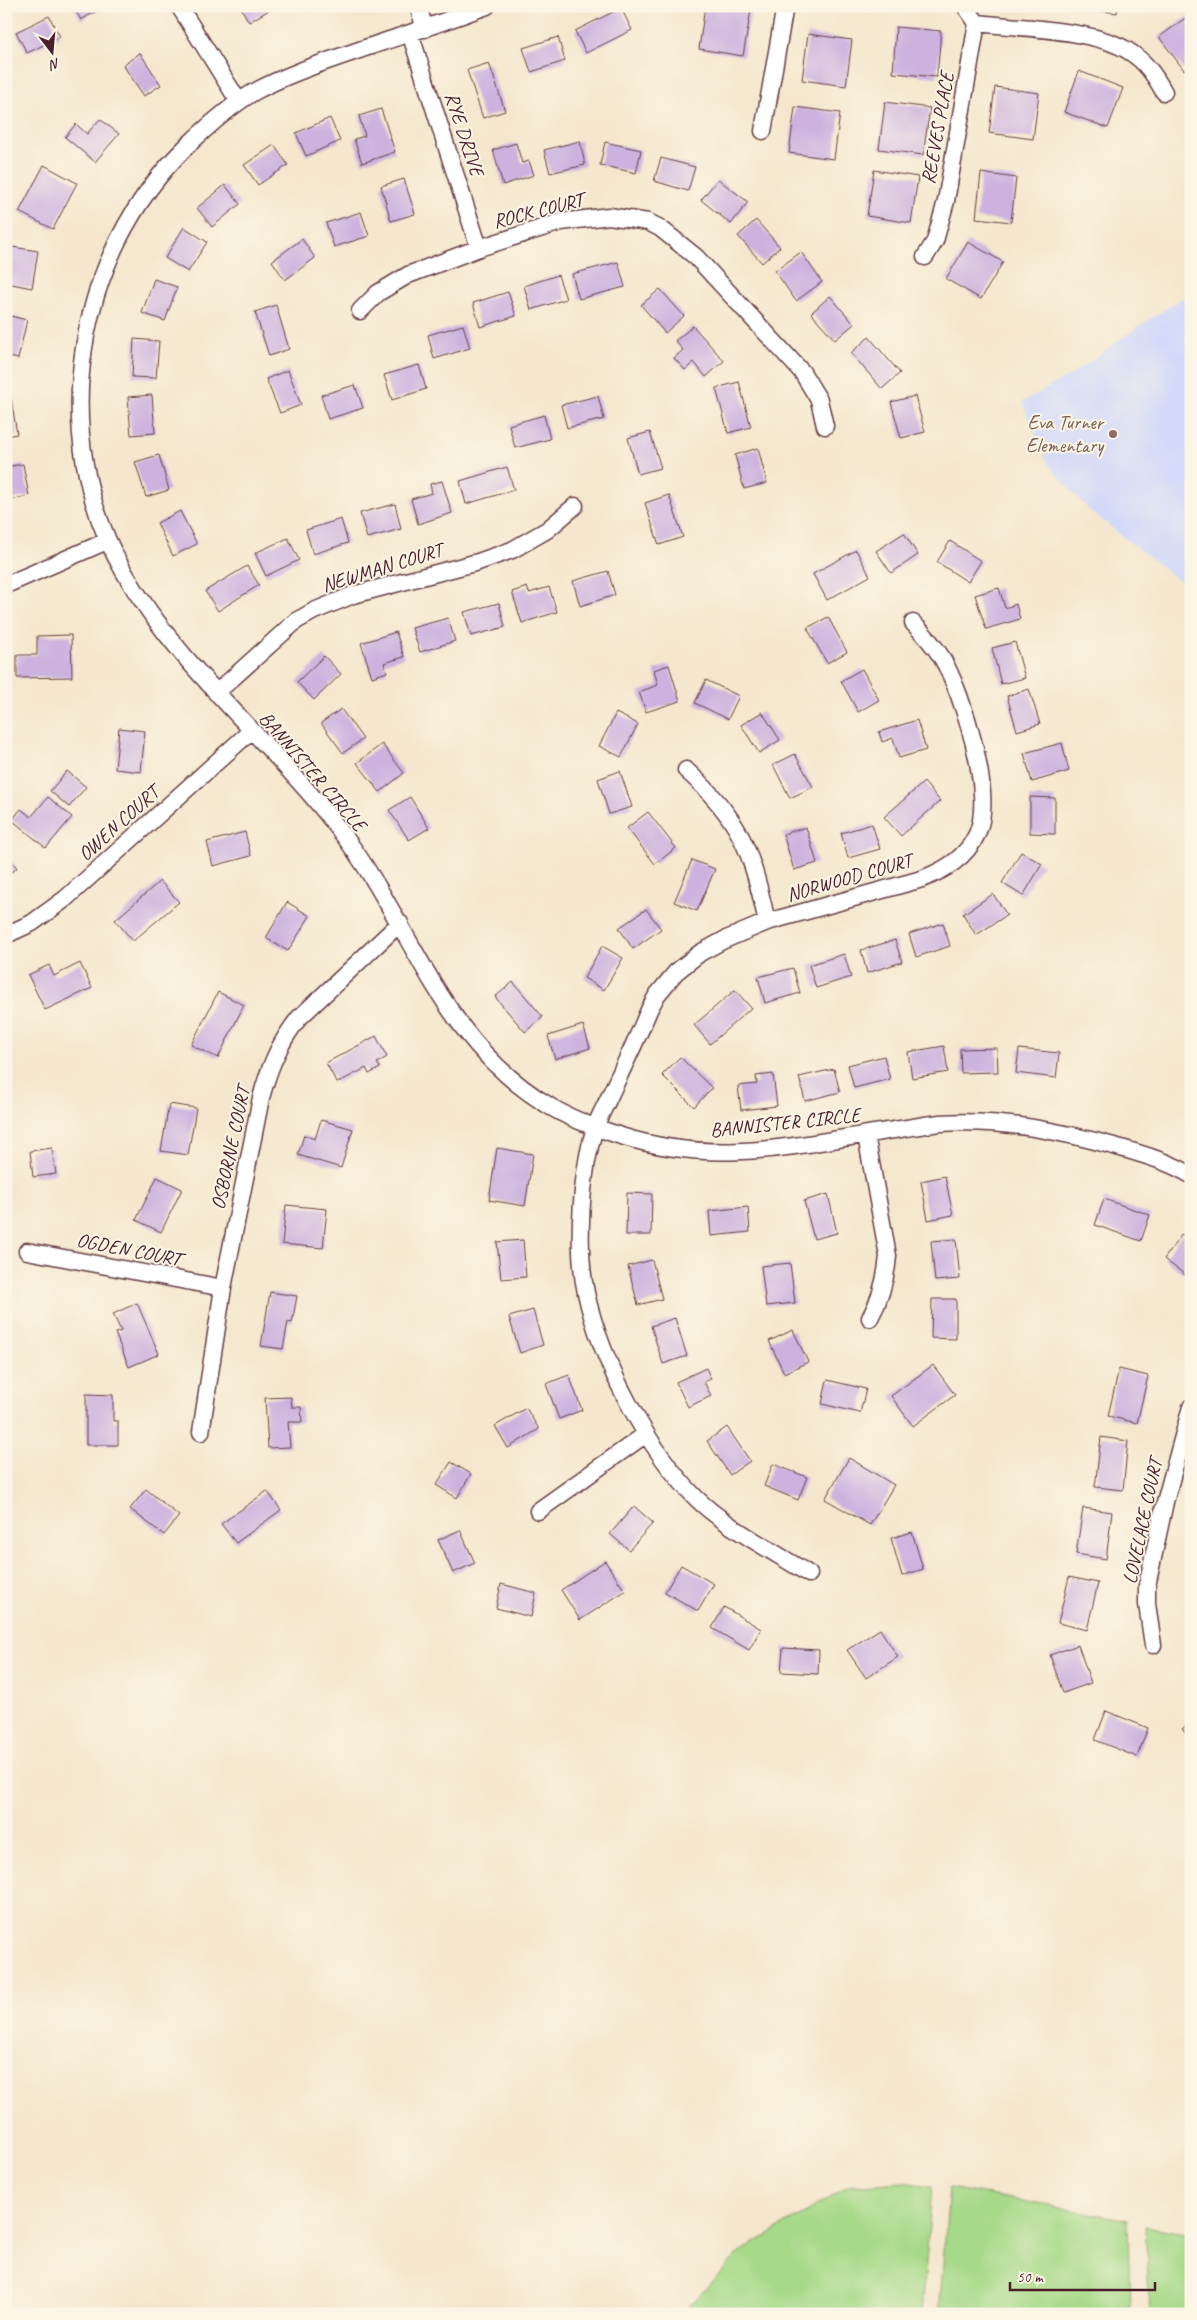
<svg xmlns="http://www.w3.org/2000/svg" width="1197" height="2320" viewBox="0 0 1197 2320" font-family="Caveat,sans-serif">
  <rect width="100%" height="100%" fill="#fcf5e5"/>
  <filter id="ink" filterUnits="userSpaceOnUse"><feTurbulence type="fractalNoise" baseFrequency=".02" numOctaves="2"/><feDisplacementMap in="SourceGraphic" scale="10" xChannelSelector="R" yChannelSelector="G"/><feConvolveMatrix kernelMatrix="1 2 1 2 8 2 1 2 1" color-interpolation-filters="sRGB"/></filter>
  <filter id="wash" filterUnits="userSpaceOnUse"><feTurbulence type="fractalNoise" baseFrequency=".0096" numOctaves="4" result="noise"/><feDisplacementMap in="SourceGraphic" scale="20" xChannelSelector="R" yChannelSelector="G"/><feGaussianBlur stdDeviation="1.12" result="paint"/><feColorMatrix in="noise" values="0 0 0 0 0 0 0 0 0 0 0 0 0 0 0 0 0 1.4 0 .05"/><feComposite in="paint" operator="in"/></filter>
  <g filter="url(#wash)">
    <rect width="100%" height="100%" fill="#f4e7cd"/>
    <path fill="#d2d9f9" d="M1191,293V590L1089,510L1049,466L1022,402L1071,375L1139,326Z"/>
    <path fill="#a6d988" stroke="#787c5a" d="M902,2182L932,2186L922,2314H682L741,2251L849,2186Z
      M949,2188L1128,2220L1130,2314H939Z
      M1145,2226L1191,2234V2314H1150Z"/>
    <g id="blocks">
      <path fill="#ccb3df" d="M73,6H105L81,20Z
        M240,6H276L249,22Z
        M705,6H727L751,10L743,56L699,49Z
        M825,6H859L858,11Z
        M1067,6H1118L1117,13Z
        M621,8L632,30L586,53L575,31Z
        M1191,14V65L1184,70L1159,37Z
        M49,16L60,37L27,53L16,32Z
        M896,27L941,31L937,77L893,73Z
        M808,34L852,40L846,86L802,80Z
        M558,37L565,61L531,72L523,48Z
        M140,53L161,85L144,96L123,65Z
        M489,63L505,111L483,118L467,70Z
        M1079,71L1123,88L1108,128L1064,112Z
        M995,87L1039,93L1033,139L989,133Z
        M885,102L930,108L923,155L879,149Z
        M795,107L840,113L834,159L789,153Z
        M381,109L395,152L362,163L354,139L365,136L359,116Z
        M330,118L340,141L306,156L296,133Z
        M100,119L119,134L95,162L65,137L76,124L87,134Z
        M580,141L585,165L550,173L544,150Z
        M605,142L641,150L636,173L600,165Z
        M516,143L522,163L529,161L534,175L503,185L493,150Z
        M274,145L288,165L258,185L244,165Z
        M661,158L695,167L688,191L654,181Z
        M44,165L77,183L53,229L19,212Z
        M874,170L918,177L911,223L867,216Z
        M981,173L1016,178L1011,222L976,218Z
        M404,179L415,214L391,221L381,186Z
        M718,179L748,202L731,224L701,200Z
        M225,185L240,204L212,227L197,208Z
        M361,212L369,236L334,247L326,223Z
        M756,220L780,247L762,263L738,236Z
        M184,227L207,242L188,272L165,258Z
        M302,239L315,258L285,280L272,261Z
        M968,242L1003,262L981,299L946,279Z
        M6,246L38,251L32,288L6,283L10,262L6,261Z
        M801,252L822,282L796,301L775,271Z
        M618,262L625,287L579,299L572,274Z
        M558,275L566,299L531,310L524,286Z
        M154,279L177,287L165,321L142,313Z
        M660,289L684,316L665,333L641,305Z
        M508,292L516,316L480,327L473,303Z
        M830,296L854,324L835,340L811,313Z
        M276,305L289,349L269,356L255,312Z
        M6,315L27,320L18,359L6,356Z
        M463,325L470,348L434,359L428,335Z
        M693,326L724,361L706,377L694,362L685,370L674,358L683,350L675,341Z
        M869,337L900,373L882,389L851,353Z
        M134,339L159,341L156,378L132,377Z
        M419,365L426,389L392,400L384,375Z
        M288,370L301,405L280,413L266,379Z
        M739,382L751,427L728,433L716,388Z
        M355,385L363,408L328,419L321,395Z
        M152,395L155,433L131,435L128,397Z
        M598,396L604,419L567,428L561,405Z
        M915,396L925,432L901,438L891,402Z
        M11,398L17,434L6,436V399Z
        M544,415L550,439L515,448L509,425Z
        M650,432L661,468L638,474L628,438Z
        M758,448L767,483L744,489L735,455Z
        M159,455L169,490L146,497L135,462Z
        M23,464L29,496L6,501V467Z
        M507,467L514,490L466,504L460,481Z
        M442,481L452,513L418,524L411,499L432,493L430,484Z
        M669,495L683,537L659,545L645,503Z
        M395,504L401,529L367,538L360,513Z
        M180,511L197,544L173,556L157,523Z
        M341,519L348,543L313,554L306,530Z
        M904,533L918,555L891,573L876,551Z
        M288,538L299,560L266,576L255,553Z
        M950,541L981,561L968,582L937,562Z
        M856,550L870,576L827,600L813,574Z
        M247,566L259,585L218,611L205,591Z
        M608,571L615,595L580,606L573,581Z
        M527,587L529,593L549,587L557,612L522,623L512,592Z
        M999,588L1005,608L1016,604L1020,619L986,629L975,595Z
        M499,603L505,627L471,636L464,612Z
        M828,617L847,652L827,663L807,628Z
        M448,618L455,641L420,652L412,628Z
        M396,632L404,657L384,663L387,672L372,677L361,643Z
        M71,635L72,677L17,678V655H37V636Z
        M1015,642L1025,678L1001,684L992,648Z
        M324,656L341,674L314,700L297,682Z
        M669,665L680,701L646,712L639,692L658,685L654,670Z
        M862,669L879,700L858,712L841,681Z
        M706,680L739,696L728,719L695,703Z
        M1029,689L1040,724L1017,731L1007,696Z
        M341,709L363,739L343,753L321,723Z
        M762,712L780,740L759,753L741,725Z
        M616,713L638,724L621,757L599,746Z
        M917,720L926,750L899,758L893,738L882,742L879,732Z
        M119,728L145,731L141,772L115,769Z
        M1062,743L1069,771L1032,782L1024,753Z
        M382,744L404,773L380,792L357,763Z
        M795,754L813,787L790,798L773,765Z
        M67,771L86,787L69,807L50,791Z
        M620,771L632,807L609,814L598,779Z
        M924,782L940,801L901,836L884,817Z
        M48,797L72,817L46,848L12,820L21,809L31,817Z
        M410,797L429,828L409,840L389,810Z
        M1030,797L1055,798V834L1030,833Z
        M648,812L676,848L655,864L627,828Z
        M872,824L880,849L848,858L841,833Z
        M806,827L817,863L794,870L783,834Z
        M245,832L251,856L213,866L207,842Z
        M1021,852L1042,864L1023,896L1002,883Z
        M6,854L17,868L6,876Z
        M692,860L715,869L697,911L674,902Z
        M160,881L179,902L133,941L115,920Z
        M993,894L1007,915L976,935L963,914Z
        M287,902L310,916L288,951L266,938Z
        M646,909L661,929L633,949L619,928Z
        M943,923L950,946L916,957L909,934Z
        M895,940L902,962L867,973L861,950Z
        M602,946L623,958L604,990L584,978Z
        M844,954L851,977L816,988L809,965Z
        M80,963L92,988L45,1010L28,975L49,965L54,976Z
        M793,968L800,993L765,1003L758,977Z
        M513,982L543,1017L525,1032L495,997Z
        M735,990L751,1008L710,1044L694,1025Z
        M218,992L244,1005L218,1058L191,1045Z
        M583,1025L590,1048L555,1059L548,1036Z
        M376,1036L387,1057L377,1063L380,1068L369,1074L366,1068L337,1083L326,1063Z
        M944,1046L948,1072L912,1078L908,1052Z
        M997,1048L998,1072L961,1073L960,1049Z
        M1019,1049L1059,1053L1056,1078L1016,1073Z
        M884,1056L890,1079L854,1088L848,1065Z
        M680,1057L712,1088L694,1107L662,1075Z
        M834,1069L840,1092L805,1101L799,1077Z
        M773,1074L777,1106L741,1110L738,1086L757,1084L756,1076Z
        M169,1104L196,1108L188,1155L161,1151Z
        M321,1120L353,1129L341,1168L298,1155L304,1135L315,1139Z
        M52,1148L56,1174L33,1177L30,1151Z
        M497,1148L533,1154L525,1206L489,1200Z
        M945,1176L953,1215L928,1220L921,1181Z
        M157,1177L182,1189L161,1232L136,1220Z
        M627,1193L652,1194L651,1235H626Z
        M828,1194L837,1233L814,1239L804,1201Z
        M1104,1199L1150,1215L1141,1241L1095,1225Z
        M286,1205L327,1209L323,1248L282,1244Z
        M748,1207L750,1232L711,1236L709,1211Z
        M1182,1234L1191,1241V1279L1164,1259Z
        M956,1239L960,1279L935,1281L931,1241Z
        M523,1240L526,1277L501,1279L497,1242Z
        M652,1260L662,1299L638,1305L628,1266Z
        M790,1263L795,1303L766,1306L761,1266Z
        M270,1292L297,1296L292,1323L288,1322L283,1349L261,1346Z
        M932,1299H956V1339L931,1338Z
        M137,1303L159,1354L129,1367L115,1333L121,1331L113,1314Z
        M533,1310L543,1345L520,1353L509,1317Z
        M675,1318L687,1356L663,1364L651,1326Z
        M793,1330L808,1362L784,1373L769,1341Z
        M933,1365L955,1395L913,1426L891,1396Z
        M706,1368L711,1379L704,1382L711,1396L688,1407L676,1382Z
        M1119,1369L1148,1376L1137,1423L1108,1416Z
        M569,1375L582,1410L559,1419L546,1384Z
        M827,1380L866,1389L860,1413L822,1404Z
        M86,1394L113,1395V1421H118V1445H86Z
        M291,1397L292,1407H301L302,1422H288L290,1447L268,1448L265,1398Z
        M526,1408L539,1429L508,1448L495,1426Z
        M727,1427L750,1461L730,1475L707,1441Z
        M1101,1437L1128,1441L1123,1490L1095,1487Z
        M849,1458L894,1485L870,1525L825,1499Z
        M451,1462L471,1474L457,1498L436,1485Z
        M773,1464L807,1477L798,1500L764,1486Z
        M146,1489L179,1516L164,1535L130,1509Z
        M267,1491L281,1510L236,1543L221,1524Z
        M634,1506L653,1523L629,1550L610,1534Z
        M1083,1508L1112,1512L1106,1559L1076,1554Z
        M460,1530L475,1563L453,1573L438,1540Z
        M912,1532L923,1569L902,1576L891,1538Z
        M605,1561L625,1591L580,1620L561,1590Z
        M681,1565L714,1584L698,1611L665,1592Z
        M1069,1577L1098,1583L1087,1630L1058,1623Z
        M501,1584L536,1593L531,1617L496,1608Z
        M724,1607L761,1629L749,1650L712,1628Z
        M880,1629L898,1657L866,1678L847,1650Z
        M1078,1645L1091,1683L1063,1693L1050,1655Z
        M783,1648L819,1650L818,1674L781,1672Z
        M1106,1711L1148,1728L1137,1757L1095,1740Z
        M1191,1722V1739L1182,1729Z"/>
    </g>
  </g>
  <g filter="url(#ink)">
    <use href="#blocks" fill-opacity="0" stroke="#643d43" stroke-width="1"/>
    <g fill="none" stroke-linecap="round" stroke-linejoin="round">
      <defs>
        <path id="minor" d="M179,6L239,102
          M418,6L425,29
          M487,6C446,21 405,35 365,48C328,61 289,73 254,92C230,106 208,126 187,146C75,254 45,436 124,572C180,669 270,740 338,828C414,925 438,1041 551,1107C573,1120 597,1128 621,1136C716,1166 792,1146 887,1131C904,1129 922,1125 940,1123C1002,1119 1061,1131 1121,1148C1145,1155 1169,1162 1191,1175
          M977,23C1019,28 1095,29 1130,52C1146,62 1155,76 1164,92
          M410,33L479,248
          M763,131L785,6
          M925,257L935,241L946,201L977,23L965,6
          M360,311L378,293L408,275L479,248L561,222L609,216L648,222L660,228L696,257L802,372L819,400L825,426
          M6,585L107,541
          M216,693L296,621L314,611L353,595L478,562L512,550L547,530L575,506
          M686,770C742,820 751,851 767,922
          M6,935L32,923L65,899L251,731
          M866,1135L888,1256C886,1279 881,1298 870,1318
          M27,1251L223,1288
          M201,1432L223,1288L261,1098C269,1068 279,1043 299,1018L400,923
          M538,1511L646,1434
          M809,1574C775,1552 724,1526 696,1498C647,1449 601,1361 586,1293C576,1248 581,1172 595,1128C599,1116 606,1105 611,1093C624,1066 637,1039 649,1010L657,995L676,972L700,953L724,940L767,922L922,879C945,870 966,858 977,834C995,795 963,694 942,658C934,645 924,634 913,623
          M1153,1645L1147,1604V1586L1165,1502L1191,1407"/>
      </defs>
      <use href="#minor" stroke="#643d43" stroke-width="19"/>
      <use href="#minor" stroke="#fff" stroke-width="16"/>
    </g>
  </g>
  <circle fill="#8d6e63" stroke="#fcf5e5" stroke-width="2" cx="1113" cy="434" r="5"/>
  <g text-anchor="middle" stroke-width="4" stroke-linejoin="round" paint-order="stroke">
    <g font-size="20" fill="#4a1f2b" stroke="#fcf5e5">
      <text transform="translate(937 128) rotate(-80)" y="7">REEVES PLACE</text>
      <text transform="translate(465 134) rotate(72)" y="7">RYE DRIVE</text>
      <text transform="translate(538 210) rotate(-14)" y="7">ROCK COURT</text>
      <text transform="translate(382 567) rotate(-17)" y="7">NEWMAN COURT</text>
      <text transform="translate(313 771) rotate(49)" y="7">BANNISTER CIRCLE</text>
      <text transform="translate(118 823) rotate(-42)" y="7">OWEN COURT</text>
      <text transform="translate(849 877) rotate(-16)" y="7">NORWOOD COURT</text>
      <text transform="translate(785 1122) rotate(-6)" y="7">BANNISTER CIRCLE</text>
      <text transform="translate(230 1148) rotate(-78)" y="7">OSBORNE COURT</text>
      <text transform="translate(129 1249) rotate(11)" y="7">OGDEN COURT</text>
      <text transform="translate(1142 1521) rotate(-78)" y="7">LOVELACE COURT</text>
    </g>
    <g font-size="20" fill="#785e54" stroke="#fcf5e5" text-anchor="end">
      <text x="1103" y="429">Eva Turner<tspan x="1103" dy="23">Elementary</tspan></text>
    </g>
  </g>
  <rect width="1197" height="2320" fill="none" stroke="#fcf5e5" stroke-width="25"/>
  <g transform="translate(52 52) rotate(164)" stroke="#fcf5e5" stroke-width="4" paint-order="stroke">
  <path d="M0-4L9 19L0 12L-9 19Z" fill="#4a1f2b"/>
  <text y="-8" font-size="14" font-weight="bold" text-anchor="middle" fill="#4a1f2b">N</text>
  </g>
  <path d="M1010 2282v8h145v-8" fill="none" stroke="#4a1f2b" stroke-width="2.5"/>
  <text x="1017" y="2282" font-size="15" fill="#4a1f2b" stroke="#fcf5e5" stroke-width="4" paint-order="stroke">50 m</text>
</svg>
